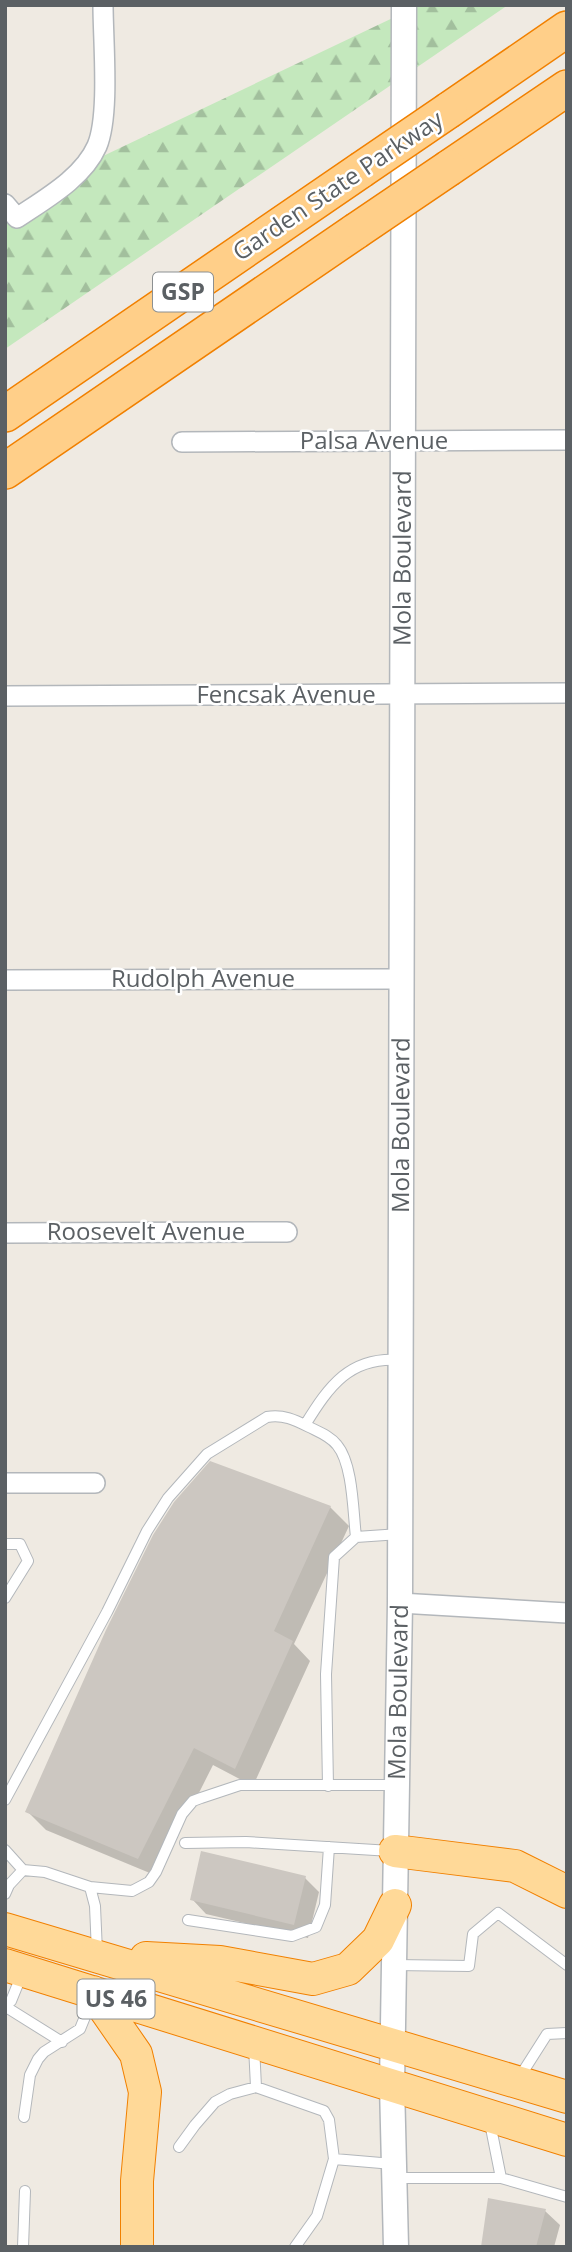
<svg xmlns="http://www.w3.org/2000/svg" width="572" height="2252" viewBox="0 0 572 2252" font-family="'Open Sans',sans-serif">
  <defs>
    <pattern id="forest-firs" width="22" height="20" patternUnits="userSpaceOnUse" patternTransform="scale(1.75)"><rect width="22" height="20" fill="#c4e8bd"/><path d="M5 1l3.5 6h-7zM16 11l3.5 6h-7z" fill="#a2bf9d"/></pattern>
  </defs>
  <rect width="100%" height="100%" fill="#efeae2"/>
  <path fill="url(#forest-firs)" d="M420,5H508L5,349V222L101,157Z"/>
  <path fill="#0003" d="M211,1463L330,1507L349,1526L294,1644L310,1661L253,1786L213,1765L157,1876L46,1830L28,1812Z
    M305,1878L319,1892L308,1938L206,1914L192,1899Z
    M545,2211L560,2225L554,2247H483Z"/>
  <path fill="#ccc7c1" d="M210,1461L331,1506L274,1631L293,1641L235,1769L194,1748L138,1859L25,1812L106,1630L153,1535L174,1502Z
    M201,1851L306,1876L294,1925L190,1900Z
    M488,2198L546,2209L536,2247H481Z"/>
  <g fill="none" stroke-linecap="round" stroke-linejoin="round">
    <defs>
      <path id="service" d="M305,1425C329,1386 350,1356 400,1360
        M5,1544H20L28,1561L5,1598
        M328,1786L326,1674L334,1557L356,1537L400,1534
        M5,1800L107,1612L147,1531L168,1498L207,1454L267,1417C283,1414 295,1420 309,1427C319,1432 330,1436 337,1445C353,1464 353,1512 356,1537
        M185,1843L246,1842L391,1851
        M5,1850L23,1870L45,1872L90,1887L132,1891L149,1882L156,1872L182,1814L193,1801L201,1798L240,1785H396
        M90,1887L95,1906L97,1952
        M5,1894L9,1885L23,1870
        M188,1920L292,1936L316,1927L325,1905L329,1847
        M394,1965L469,1966L473,1934L498,1913L567,1965
        M5,2007L11,2001L22,1974
        M6,2007L62,2042
        M254,2046L256,2087
        M519,2078L547,2034L567,2033
        M24,2117L30,2075L38,2059L44,2052L80,2029L91,2002
        M490,2123L501,2178
        M179,2147L195,2125L215,2102L230,2094L256,2087L324,2111L329,2120L334,2159L393,2164
        M395,2178H501L567,2197
        M23,2247L25,2191
        M295,2247L317,2216L334,2159"/>
      <path id="minor" d="M5,204L17,218C45,199 83,178 97,146C110,115 103,41 103,5
        M182,442L567,440
        M5,696L567,693
        M5,980L401,979
        M5,1233L287,1232
        M5,1483H95
        M400,1603L567,1613"/>
      <g id="tertiary">
        <path id="s1" d="M396,2247L392,2085L400,1603L404,5"/>
      </g>
      <path id="trunk" d="M395,1851L515,1866L567,1892
        M5,1929L567,2097
        M146,1958L220,1962L313,1979L348,1969L378,1940L395,1905
        M5,1965L567,2140
        M93,1992L136,2054L145,2092L137,2181V2247"/>
      <path id="motorway" d="M449,110L567,29
        M449,168L567,88
        M5,414L361,170
        M5,471L356,231"/>
    </defs>
    <use href="#service" stroke="#b3b7bb" stroke-width="12"/>
    <use href="#minor" stroke="#b3b7bb" stroke-width="22"/>
    <use href="#tertiary" stroke="#b3b7bb" stroke-width="27"/>
    <use href="#trunk" stroke="#f18000" stroke-width="34"/>
    <use href="#motorway" stroke="#f18000" stroke-width="38"/>
    <use href="#service" stroke="#fff" stroke-width="10"/>
    <use href="#minor" stroke="#fff" stroke-width="19"/>
    <use href="#tertiary" stroke="#fff" stroke-width="24"/>
    <use href="#trunk" stroke="#ffd998" stroke-width="32"/>
    <use href="#motorway" stroke="#ffcf89" stroke-width="35"/>
    <defs>
      <path id="motorway-bridge" d="M361,170L449,110
        M356,231L449,168"/>
    </defs>
    <use href="#motorway-bridge" stroke="#f18000" stroke-width="38" stroke-linecap="butt"/>
    <use href="#motorway-bridge" stroke="#ffcf89" stroke-width="35"/>
  </g>
  <g text-anchor="middle" stroke-width="5" stroke-linejoin="round" paint-order="stroke">
    <g fill="#fff" stroke="#8c9092" stroke-width="2">
      <rect x="153" y="272.5" width="60" height="39" rx="5"/>
      <rect x="77.5" y="1979.5" width="77" height="39" rx="5"/>
    </g>
    <g font-size="23" font-weight="bold" fill="#5b6064">
      <text x="183" y="300">GSP</text>
      <text x="116" y="2007">US 46</text>
    </g>
    <g font-size="24" fill="#5b6064" stroke="#fff">
      <text transform="translate(338 186) rotate(-34)" y="8">Garden State Parkway</text>
      <text x="374" y="449">Palsa Avenue</text>
      <text dy="8" stroke="none"><textPath href="#s1" startOffset="1689">Mola Boulevard</textPath></text>
      <text x="286" y="703">Fencsak Avenue</text>
      <text x="203" y="987">Rudolph Avenue</text>
      <text dy="8" stroke="none"><textPath href="#s1" startOffset="1122">Mola Boulevard</textPath></text>
      <text x="146" y="1240">Roosevelt Avenue</text>
      <text dy="8" stroke="none"><textPath href="#s1" startOffset="555">Mola Boulevard</textPath></text>
    </g>
  </g>
  <rect width="572" height="2252" fill="none" stroke="#5b6064" stroke-width="14"/>
</svg>
